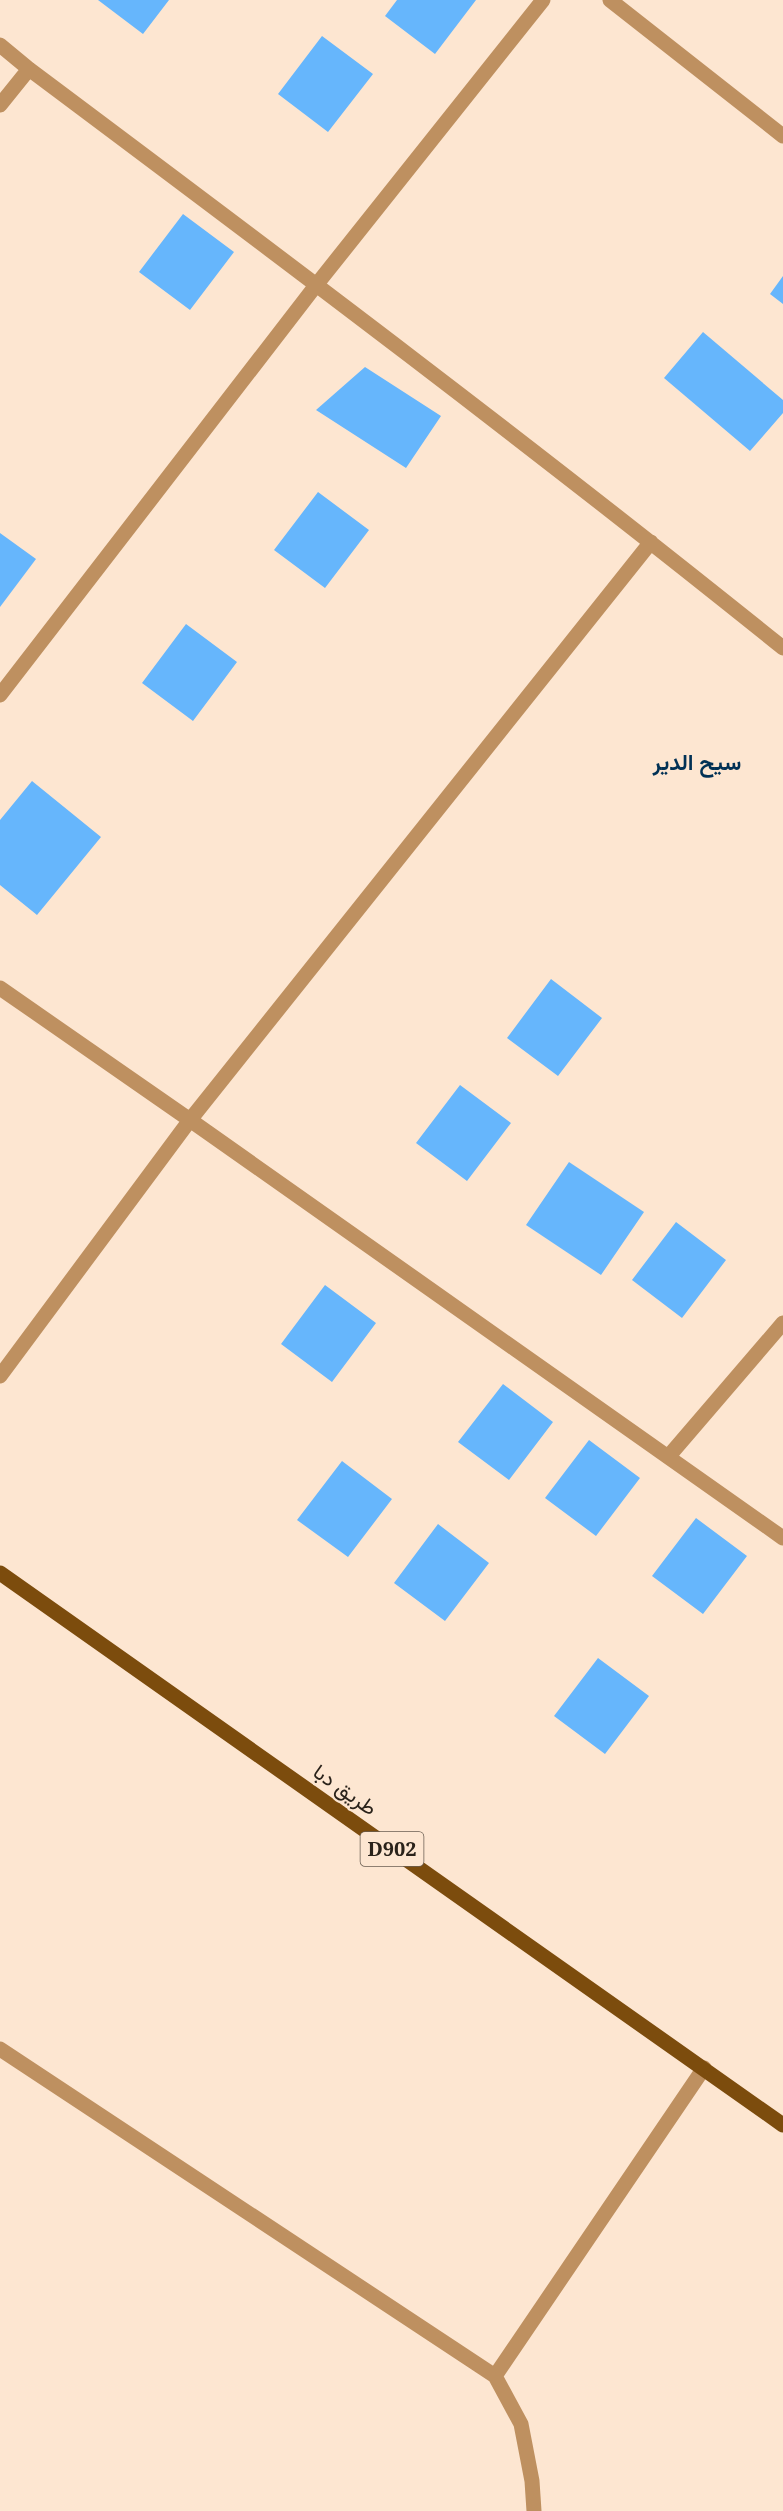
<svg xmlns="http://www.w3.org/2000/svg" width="783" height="2511" viewBox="0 0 783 2511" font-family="'Noto Serif',Vazirmatn,serif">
  <rect width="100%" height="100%" fill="#fde6d1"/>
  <path fill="#66b6fc" d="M98,0H169L143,34Z
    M397,0H476L435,54L385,16Z
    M322,36L373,74L328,132L278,94Z
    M183,214L234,252L190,310L139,272Z
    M783,276V304L770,294Z
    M703,332L783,400V413L750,451L664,378Z
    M365,367L441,416L406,468L316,410Z
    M318,492L369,530L325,588L274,550Z
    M0,533L36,559L0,607Z
    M186,624L237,662L193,721L142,683Z
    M32,781L101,837L37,915L0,885V820Z
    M551,979L602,1018L558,1076L507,1038Z
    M460,1085L511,1123L467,1181L416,1143Z
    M569,1162L644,1212L601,1275L526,1225Z
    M676,1222L726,1260L682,1318L632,1280Z
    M325,1285L376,1323L332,1382L281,1344Z
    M503,1384L553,1422L509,1480L458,1442Z
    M589,1440L640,1478L596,1536L545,1498Z
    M342,1461L392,1499L348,1557L297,1520Z
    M696,1518L747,1556L703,1614L652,1576Z
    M438,1524L489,1563L445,1621L394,1583Z
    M598,1658L649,1696L605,1754L554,1716Z"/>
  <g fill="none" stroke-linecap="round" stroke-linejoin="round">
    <path stroke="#be9060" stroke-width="15" d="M610,0L783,136
      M0,45L29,69C283,259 536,449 783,648
      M0,105L29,69
      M651,542L190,1120L783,1538
      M0,695L317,284L543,0
      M0,988L190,1120L0,1376
      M668,1457L783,1323
      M0,2049L495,2376L521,2424L532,2481L534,2511
      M495,2376L704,2068"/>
    <path stroke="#7c4c0d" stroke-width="15" d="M0,1573L783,2125"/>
  </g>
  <g text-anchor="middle" stroke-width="4.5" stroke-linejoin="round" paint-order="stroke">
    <rect fill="#fde6d1" stroke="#695d51" stroke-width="1.5" x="360.5" y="1832" width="63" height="34" rx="4.5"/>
    <g font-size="20" font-weight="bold" fill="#2a221a">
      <text x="392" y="1856">D902</text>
    </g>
    <g font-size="21" fill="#2a221a" stroke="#fde6d1">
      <text transform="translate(345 1790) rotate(35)" y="7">طريق دبا</text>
    </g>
    <g font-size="22" font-weight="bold" fill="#013155" stroke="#fde6d1">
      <text x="697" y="770">سيح الدير</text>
    </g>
  </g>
</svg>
